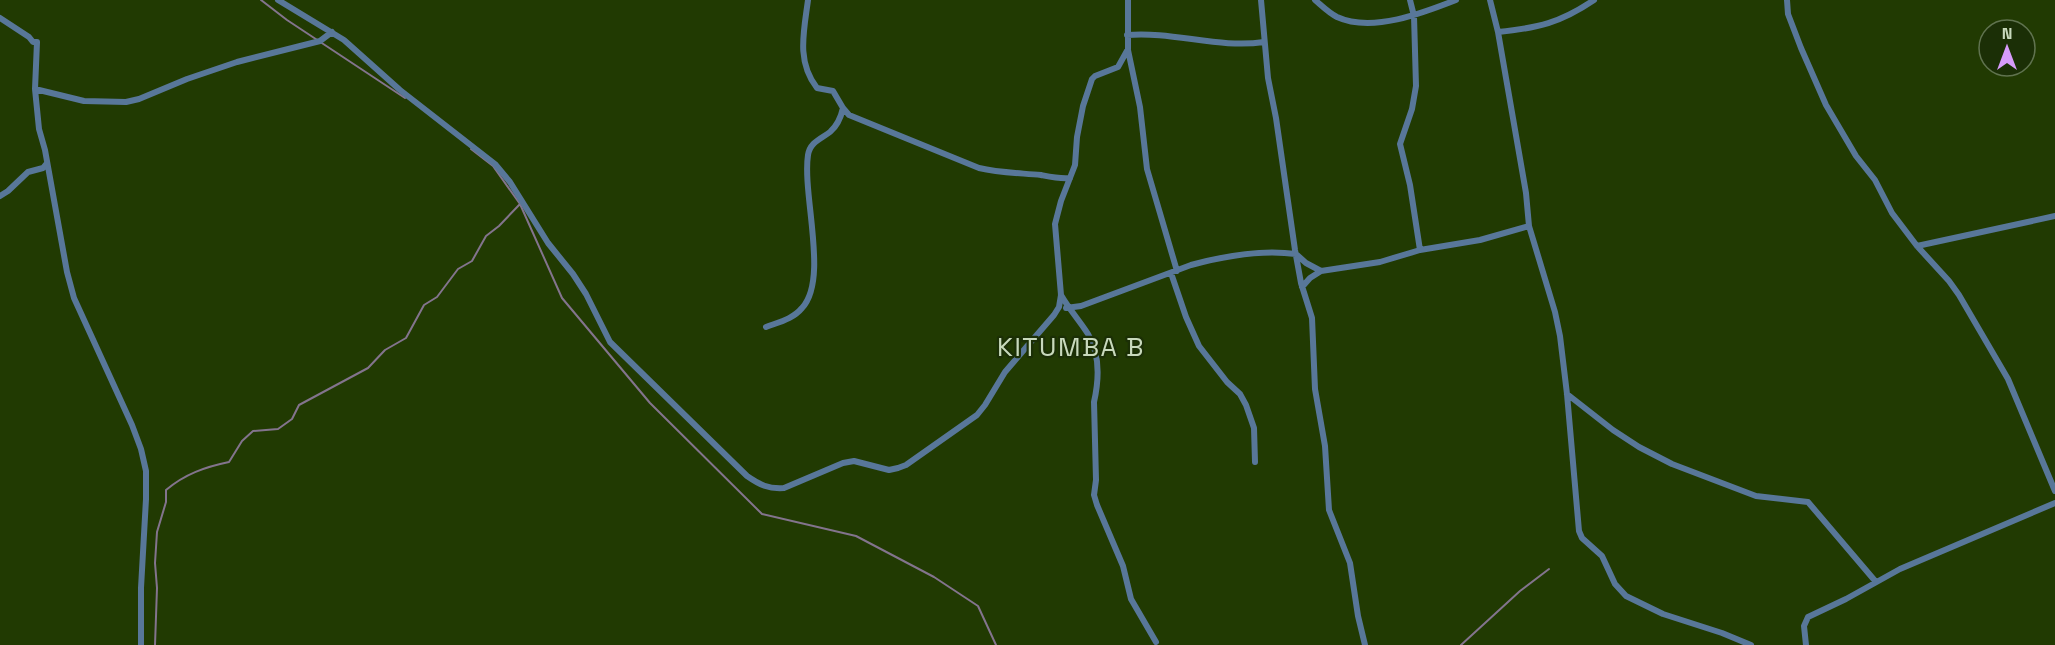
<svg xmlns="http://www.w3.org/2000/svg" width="2055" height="645" viewBox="0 0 2055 645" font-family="'Space Grotesk',sans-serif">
  <rect width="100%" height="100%" fill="#213a02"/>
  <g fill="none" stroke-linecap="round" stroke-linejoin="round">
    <path stroke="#83748d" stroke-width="2" d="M261,0L287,20L405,98
      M471,149L493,166L520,204L562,298L650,403L762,514L856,536L934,577L978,606L996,645
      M155,645L157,588L155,563L157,532L166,502V490C185,474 205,467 229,462L242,441L253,431L278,429L292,419L299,405L368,368L385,350L406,338L424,305L437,297L458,269L472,261L486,236L499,226L520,204
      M1461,645L1520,591L1549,569"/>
    <path stroke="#587799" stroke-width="6" d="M278,0L344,40L400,90L495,164L510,182L548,243L573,274L586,294L610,342L747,476C760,485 768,489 784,488L843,463L854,461L889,470L898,468L906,465L977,415L985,405L1005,372L1054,315L1059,307L1061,295L1055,224L1061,201L1075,165L1077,137L1083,106L1092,79L1095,76L1118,67L1128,49V0
      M808,0C804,31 796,61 817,88L833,91L843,108L849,115L979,168C1000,173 1020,173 1041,175C1051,177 1060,179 1070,178
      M1261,0L1268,78L1276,118L1295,250L1301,283L1312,318L1315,389L1325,446L1329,510L1350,563L1358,616L1365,645
      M1315,0C1322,6 1329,13 1337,17C1372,33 1423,13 1456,0
      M1410,0L1414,16L1416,86L1412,109L1400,144L1410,185L1420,250
      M1490,0L1498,32L1526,193L1529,226L1555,312L1560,336L1567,394L1579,531L1582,538L1602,556L1615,584L1626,596L1663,614L1722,633L1751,645
      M1787,0L1788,14L1801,48L1826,105L1856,156L1875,180L1892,213L1917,246L1949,281L1959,295L2008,379L2055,491
      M0,18L29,37L33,42H37L35,89L39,129L45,150L67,272L74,298L132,425L141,449L146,471V499L141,588V645
      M1498,32C1538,28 1560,23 1594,0
      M1127,35C1173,31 1219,49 1264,42
      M1128,50L1140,107L1147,169L1177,271
      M35,89L84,101L126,102L139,99L187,79L237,62L320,41L332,32
      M0,196L8,191L28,172L43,168L47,163
      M1917,246L2055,216
      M1171,273L1186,317L1199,346L1227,382L1240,394L1246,405L1254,428L1255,462
      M1302,287L1310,278L1321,271L1380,262L1420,250L1480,240L1529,226
      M1061,295C1069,309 1079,320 1088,334C1100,354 1099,380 1094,402L1096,480L1094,495L1097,505L1123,566L1131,599L1156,642
      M1066,308L1081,306L1191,265C1224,256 1261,249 1296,254L1306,263L1321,271
      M766,327C779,322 793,319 802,308C829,279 802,195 808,155C810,142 821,139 830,132C837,126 841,117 843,108
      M1567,394L1613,430L1639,447L1672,464L1756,496L1808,502L1876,582
      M1806,645L1804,626L1808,617L1846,599L1900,569L2055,503"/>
  </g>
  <g text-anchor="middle" stroke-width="4.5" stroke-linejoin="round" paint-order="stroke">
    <g font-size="26" letter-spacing="1.5" fill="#c8d9bc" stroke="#1b2f06">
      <text x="1071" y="356">KITUMBA B</text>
    </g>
  </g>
  <g transform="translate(2007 48)"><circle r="28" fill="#1b2f06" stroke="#60734f" stroke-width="1.5"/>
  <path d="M0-4.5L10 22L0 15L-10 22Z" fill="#d69bfa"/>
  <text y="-9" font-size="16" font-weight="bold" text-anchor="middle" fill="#c8d9bc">N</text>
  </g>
</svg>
